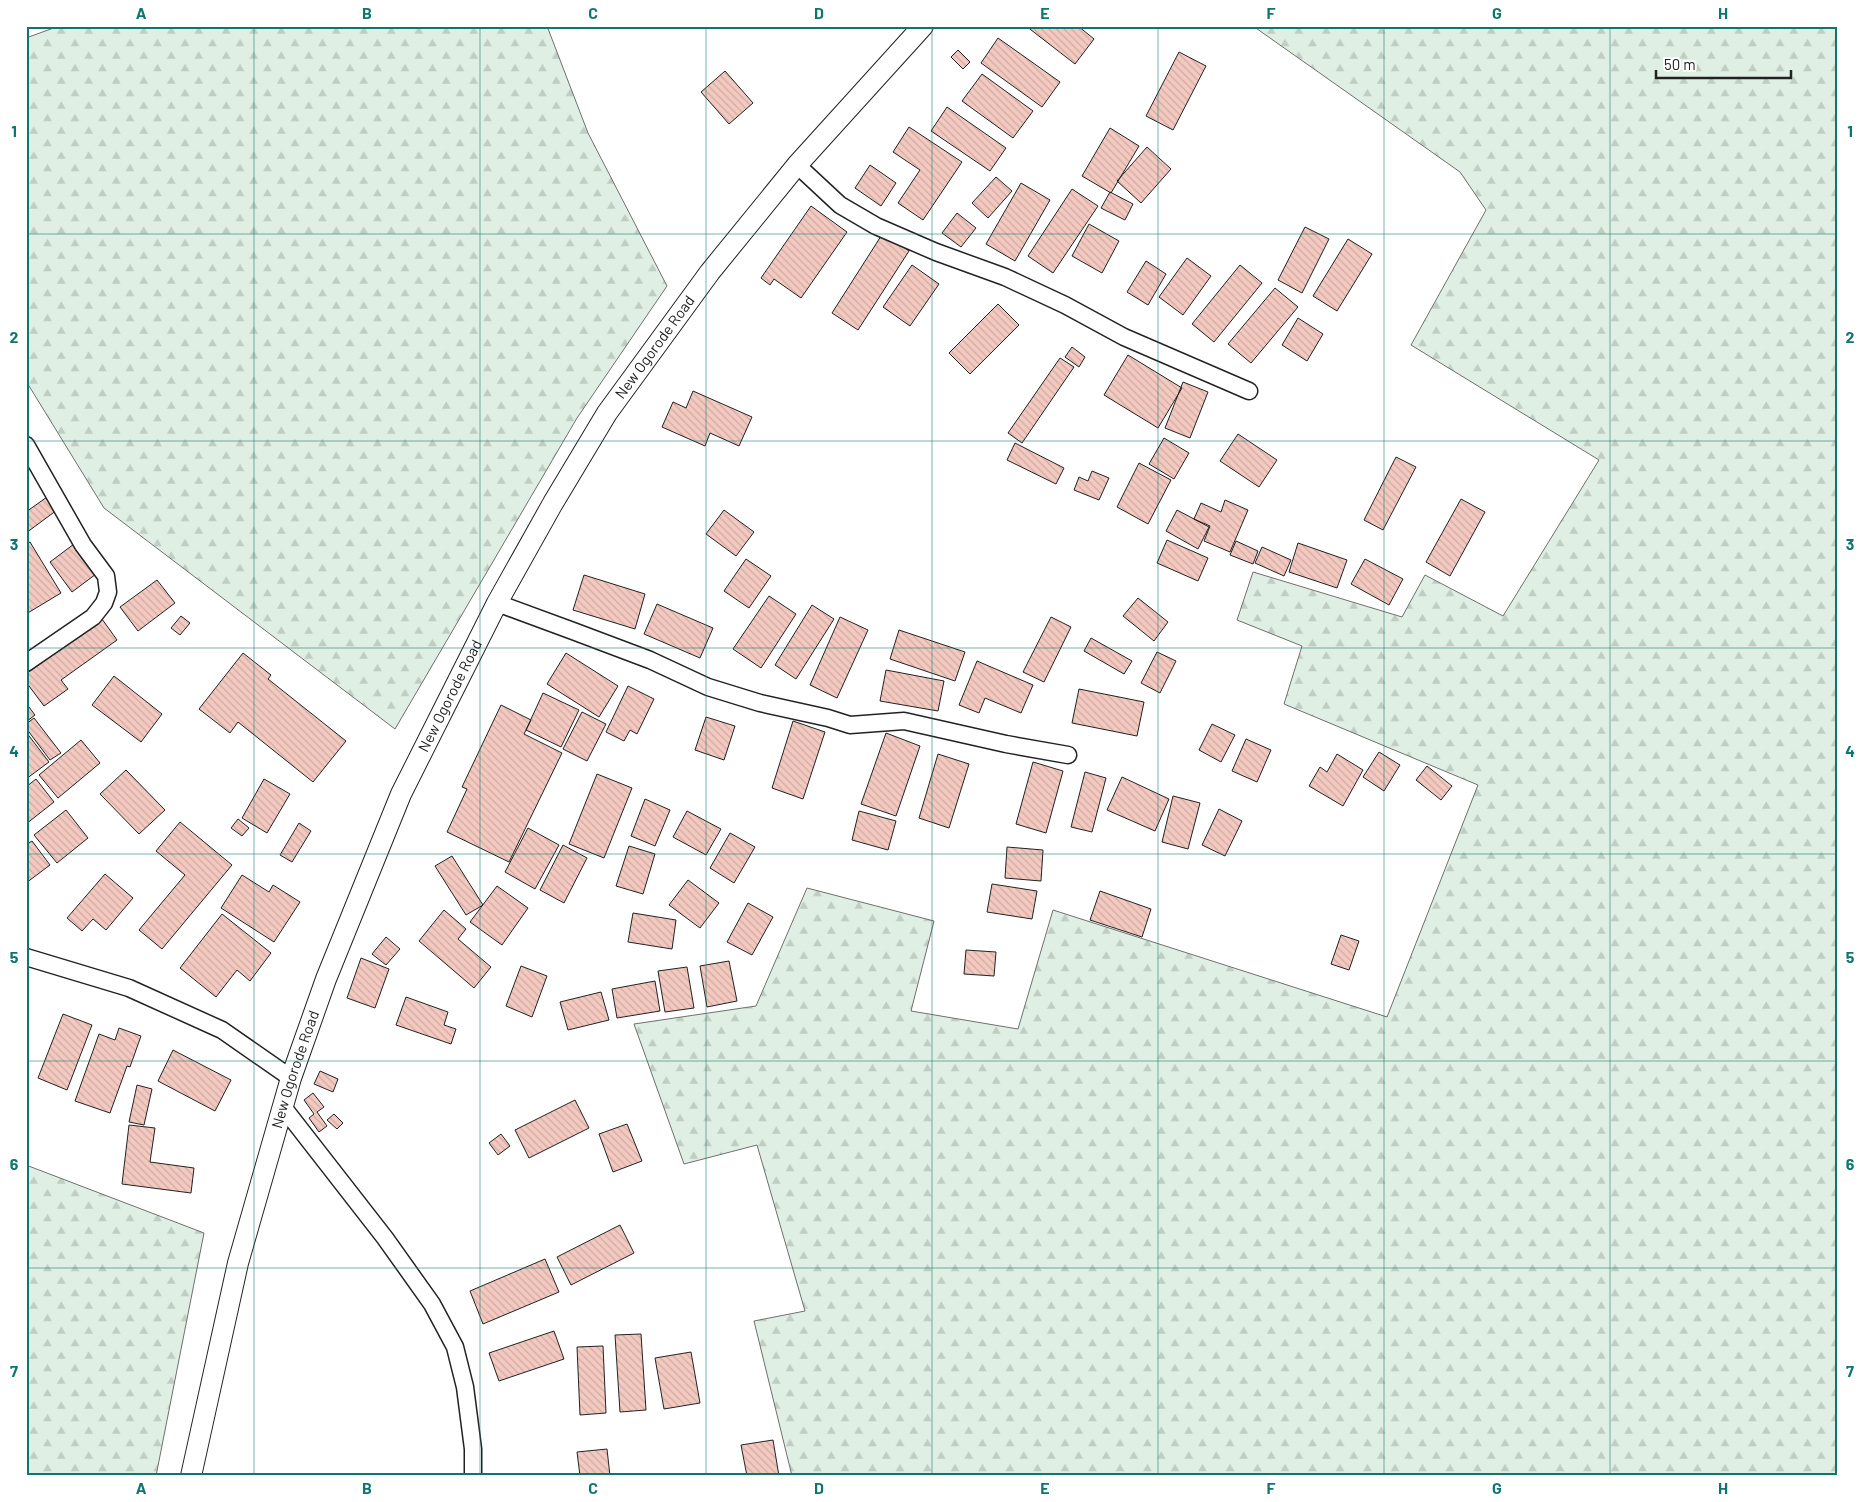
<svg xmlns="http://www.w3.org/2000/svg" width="1864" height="1502" viewBox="0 0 1864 1502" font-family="Barlow,sans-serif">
  <defs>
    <pattern id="forest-firs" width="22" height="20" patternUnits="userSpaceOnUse" patternTransform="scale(1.25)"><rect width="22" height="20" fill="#e0efe3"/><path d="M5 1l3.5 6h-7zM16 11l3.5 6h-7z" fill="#c0cdc2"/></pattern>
    <pattern id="building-back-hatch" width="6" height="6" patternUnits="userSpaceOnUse" patternTransform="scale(1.25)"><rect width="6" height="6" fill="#f3c9c0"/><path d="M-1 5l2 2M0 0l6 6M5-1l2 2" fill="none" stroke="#d0aca5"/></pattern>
  </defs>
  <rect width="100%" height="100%" fill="#fff"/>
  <path fill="url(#forest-firs)" stroke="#6f6f6f" d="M59,26H547L588,133L667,286L577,418L395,729L104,508L26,381V38Z
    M1253,26H1838V1476H792L754,1321L805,1311L757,1145L684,1164L634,1024L756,1006L807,888L934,921L911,1011L1018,1029L1053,910L1387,1017L1478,785L1284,704L1302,646L1237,620L1253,572L1402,617L1425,575L1503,616L1599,460L1411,345L1486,210L1460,172Z
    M26,1165L204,1233L156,1476H26Z"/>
  <path fill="url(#building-back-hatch)" stroke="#222" d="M1026,26H1078L1094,39L1075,64Z
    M998,38L1060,82L1042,107L981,63Z
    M958,50L970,62L963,69L951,57Z
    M1179,52L1206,66L1173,130L1146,116Z
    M725,71L753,103L729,124L701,92Z
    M982,74L1033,111L1013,138L962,101Z
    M947,107L1006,148L990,171L931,131Z
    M909,127L962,162L923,220L898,203L920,170L893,152Z
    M1110,128L1139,146L1111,193L1082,176Z
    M1147,147L1171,169L1141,203L1117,181Z
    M870,165L896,183L881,206L855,188Z
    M996,177L1012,191L988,218L972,203Z
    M1021,183L1050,200L1015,261L986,244Z
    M1072,189L1098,206L1053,273L1028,256Z
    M1110,192L1133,204L1125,220L1101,208Z
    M811,206L847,232L801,298L774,279L770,285L761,278Z
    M957,213L976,228L961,247L942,233Z
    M1089,224L1119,241L1102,273L1072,256Z
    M1305,227L1329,239L1302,293L1278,280Z
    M883,233L909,251L858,330L832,313Z
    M1348,239L1372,254L1337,311L1313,296Z
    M1187,258L1211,276L1183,315L1159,297Z
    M1146,261L1166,274L1148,305L1127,292Z
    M912,265L939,284L910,326L883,307Z
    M1240,265L1262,283L1214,342L1192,324Z
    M1275,288L1298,307L1251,363L1228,344Z
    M998,304L1019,325L970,374L949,353Z
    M1298,318L1323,334L1307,361L1282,345Z
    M1072,347L1085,357L1079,367L1065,357Z
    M1128,355L1182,388L1158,428L1104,395Z
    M1060,358L1074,367L1022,443L1008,433Z
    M1183,382L1208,392L1190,438L1165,428Z
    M693,391L752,417L739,446L710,433L705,446L662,427L673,402L686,408Z
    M1238,434L1277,460L1259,487L1220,461Z
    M1164,438L1189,453L1174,479L1149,464Z
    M1015,443L1064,468L1056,484L1007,460Z
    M1396,457L1416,467L1383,530L1364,520Z
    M1139,463L1171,480L1148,524L1117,507Z
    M1092,471L1109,478L1099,500L1074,490L1079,477L1088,481Z
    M47,497L57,510L26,533V512Z
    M1461,499L1485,512L1450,576L1426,562Z
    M1225,500L1248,510L1230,552L1204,541L1210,526L1194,519L1201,503L1221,512Z
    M724,510L754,532L736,556L706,534Z
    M1177,510L1209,527L1198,549L1166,531Z
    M1167,540L1208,558L1198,581L1157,563Z
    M1236,541L1258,551L1253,564L1230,555Z
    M30,542L61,593L26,614V544Z
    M1298,543L1347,560L1337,588L1289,572Z
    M74,544L96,574L72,592L50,562Z
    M1262,547L1291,560L1284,576L1255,563Z
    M746,559L771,576L749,608L724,591Z
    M1365,559L1403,579L1389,605L1351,584Z
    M584,575L645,594L635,629L573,610Z
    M157,580L175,603L138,631L120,607Z
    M769,596L796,614L761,668L733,649Z
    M1138,598L1168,622L1154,641L1123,616Z
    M657,604L713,628L700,658L644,634Z
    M812,605L834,619L796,679L775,665Z
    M181,616L190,623L180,635L171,628Z
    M840,617L868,630L837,698L810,685Z
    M1051,617L1071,627L1044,682L1023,672Z
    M102,619L117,640L61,680L68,689L44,706L26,682V674Z
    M899,630L965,652L955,681L890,659Z
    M1091,638L1132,661L1124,674L1084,651Z
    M1157,652L1176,661L1160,693L1141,683Z
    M243,653L271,675L268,679L346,741L313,782L238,722L230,733L199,709Z
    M566,653L618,686L599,717L547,684Z
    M977,661L1033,685L1021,713L985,698L979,713L959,705Z
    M886,670L944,681L938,711L880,701Z
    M114,676L162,714L141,742L92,705Z
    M628,686L654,699L637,734L630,730L624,741L606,732Z
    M1079,689L1144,702L1137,736L1072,723Z
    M543,693L579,710L561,747L526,730Z
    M26,703L35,715L26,722Z
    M501,705L531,720L524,734L562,753L509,862L447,832L467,789L462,787Z
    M582,712L606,724L587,761L563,749Z
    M706,717L735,726L724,760L695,750Z
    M34,718L61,753L50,760L26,728V724Z
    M793,721L825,732L803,799L772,788Z
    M1212,724L1235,735L1221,762L1199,750Z
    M26,732L49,762L26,779Z
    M886,733L920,746L896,816L861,804Z
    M1246,739L1271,750L1257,782L1232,771Z
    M81,740L100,763L58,798L39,775Z
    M1379,752L1400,765L1384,791L1363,777Z
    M938,754L969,764L949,828L919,818Z
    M1337,754L1363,770L1343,806L1309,786L1320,767L1327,772Z
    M1033,762L1063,771L1046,833L1016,824Z
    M1427,766L1452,786L1441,800L1416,780Z
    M126,770L165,810L139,834L100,794Z
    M1085,772L1106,778L1092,832L1071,827Z
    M597,774L632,788L604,858L569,844Z
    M1122,777L1169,799L1155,831L1107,810Z
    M36,779L54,802L26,824V787Z
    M264,779L290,794L267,833L242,818Z
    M1173,796L1200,803L1188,849L1162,842Z
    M645,799L670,810L655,846L631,836Z
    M1219,809L1242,821L1225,856L1202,845Z
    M66,810L88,838L57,863L34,835Z
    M687,811L721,829L706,855L673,837Z
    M859,811L896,821L888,850L852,840Z
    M238,819L249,828L242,836L231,828Z
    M180,822L232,865L162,949L139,930L185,875L156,851Z
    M299,823L311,831L292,862L280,855Z
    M528,828L559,845L535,889L505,872Z
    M730,833L755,847L734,883L710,868Z
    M32,841L50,865L26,883V845Z
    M563,845L587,858L564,903L540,890Z
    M629,846L655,854L643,894L616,886Z
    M1007,847L1043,850L1041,881L1005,878Z
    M452,856L483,905L466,915L435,866Z
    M105,874L133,898L106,930L93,919L82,931L67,918Z
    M242,875L269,892L273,885L300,902L274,942L221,908Z
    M688,880L719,903L700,928L669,905Z
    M992,884L1037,891L1032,919L987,912Z
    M497,886L528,908L502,945L470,922Z
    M1100,891L1151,909L1142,937L1090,920Z
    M748,903L773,917L752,955L727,942Z
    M444,910L466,929L458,939L491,967L474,988L419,941Z
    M633,913L676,920L672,949L628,942Z
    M222,914L271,953L250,981L237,970L216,997L180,968Z
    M1341,935L1359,941L1349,970L1331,964Z
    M386,937L400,949L386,965L372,954Z
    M966,950L996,952L994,976L964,974Z
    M361,958L389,969L375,1008L347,998Z
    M729,961L737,1001L707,1007L700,966Z
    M521,966L547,976L532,1017L506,1006Z
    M687,967L694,1008L665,1012L658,971Z
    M655,981L660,1011L617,1018L612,989Z
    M601,992L609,1020L568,1030L560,1002Z
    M406,997L448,1012L444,1025L456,1029L451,1044L396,1025Z
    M63,1014L92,1025L67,1090L38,1078Z
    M119,1028L141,1036L130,1067L127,1066L110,1113L75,1101L99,1034L115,1040Z
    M173,1050L231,1080L215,1111L158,1081Z
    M320,1071L338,1079L333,1092L314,1084Z
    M137,1085L152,1089L144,1125L129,1122Z
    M313,1093L324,1107L317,1112L327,1126L319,1132L309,1118L314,1114L304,1100Z
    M575,1100L589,1128L529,1158L515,1130Z
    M334,1114L343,1123L337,1129L327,1120Z
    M627,1124L642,1161L613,1172L599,1134Z
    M129,1125L155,1128L150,1162L194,1168L191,1193L122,1184Z
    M501,1134L510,1146L498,1155L489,1143Z
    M620,1225L634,1253L571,1285L557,1257Z
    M545,1259L559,1292L483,1324L470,1291Z
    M554,1331L564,1359L499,1381L489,1353Z
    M641,1334L646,1410L620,1412L615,1335Z
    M603,1346L606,1413L580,1415L577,1347Z
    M691,1352L700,1403L664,1409L655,1358Z
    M773,1440L779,1476H747L741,1445Z
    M607,1449L610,1476H580L577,1452Z"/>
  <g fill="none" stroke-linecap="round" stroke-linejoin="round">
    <defs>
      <path id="minor" d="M797,165L840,205L876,226L936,252L1005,277L1065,305L1124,337L1249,391
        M26,445L83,545L106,576L108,592L104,603L93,617L26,663
        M497,603L573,631L650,660L708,687L760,703L828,718L850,725L904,721L1006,744L1068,755
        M26,957L129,988L222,1030L291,1078
        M283,1107L385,1238L432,1304L455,1347L465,1387L473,1449V1476"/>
      <g id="tertiary">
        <path id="s1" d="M191,1476L238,1263L291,1078L326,979L401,794L497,603L553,503L607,413L710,272L797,165L923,26"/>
      </g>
    </defs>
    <use href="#minor" stroke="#222" stroke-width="19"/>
    <use href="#tertiary" stroke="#222" stroke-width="22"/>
    <use href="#minor" stroke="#fff" stroke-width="16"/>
    <use href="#tertiary" stroke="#fff" stroke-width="20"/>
  </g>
  <path fill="none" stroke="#0f766e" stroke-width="1" stroke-opacity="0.55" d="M254,26V1476M480,26V1476M706,26V1476M932,26V1476M1158,26V1476M1384,26V1476M1610,26V1476M26,234H1838M26,441H1838M26,648H1838M26,854H1838M26,1061H1838M26,1268H1838"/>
  <g text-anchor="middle" stroke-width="4" stroke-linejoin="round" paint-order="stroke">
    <g font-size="15" fill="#222" stroke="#fff">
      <text dy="5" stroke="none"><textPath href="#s1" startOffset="1230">New Ogorode Road</textPath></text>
      <text dy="5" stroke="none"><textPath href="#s1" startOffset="825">New Ogorode Road</textPath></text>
      <text dy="5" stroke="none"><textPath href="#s1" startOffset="420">New Ogorode Road</textPath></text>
    </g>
  </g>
  <rect width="1864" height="1502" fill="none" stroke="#ffffff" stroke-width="55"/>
  <path d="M1656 70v8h135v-8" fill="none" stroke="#222222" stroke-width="2.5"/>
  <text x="1664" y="70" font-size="15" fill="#222222" stroke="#ffffff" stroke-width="4" paint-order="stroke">50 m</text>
  <rect x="28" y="28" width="1808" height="1446" fill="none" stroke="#0f766e" stroke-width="2"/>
  <g font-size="16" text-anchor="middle" font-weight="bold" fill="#0f766e">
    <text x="141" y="19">A</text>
    <text x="367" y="19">B</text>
    <text x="593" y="19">C</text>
    <text x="819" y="19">D</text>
    <text x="1045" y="19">E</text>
    <text x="1271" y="19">F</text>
    <text x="1497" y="19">G</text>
    <text x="1723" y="19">H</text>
    <text x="14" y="137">1</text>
    <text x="1850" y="137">1</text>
    <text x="14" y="343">2</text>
    <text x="1850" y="343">2</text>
    <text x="14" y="550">3</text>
    <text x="1850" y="550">3</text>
    <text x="14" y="757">4</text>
    <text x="1850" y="757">4</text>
    <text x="14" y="963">5</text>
    <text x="1850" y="963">5</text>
    <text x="14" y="1170">6</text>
    <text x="1850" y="1170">6</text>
    <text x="14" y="1377">7</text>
    <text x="1850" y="1377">7</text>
    <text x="141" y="1494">A</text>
    <text x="367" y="1494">B</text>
    <text x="593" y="1494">C</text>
    <text x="819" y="1494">D</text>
    <text x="1045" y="1494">E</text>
    <text x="1271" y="1494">F</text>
    <text x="1497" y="1494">G</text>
    <text x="1723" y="1494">H</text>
  </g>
</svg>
